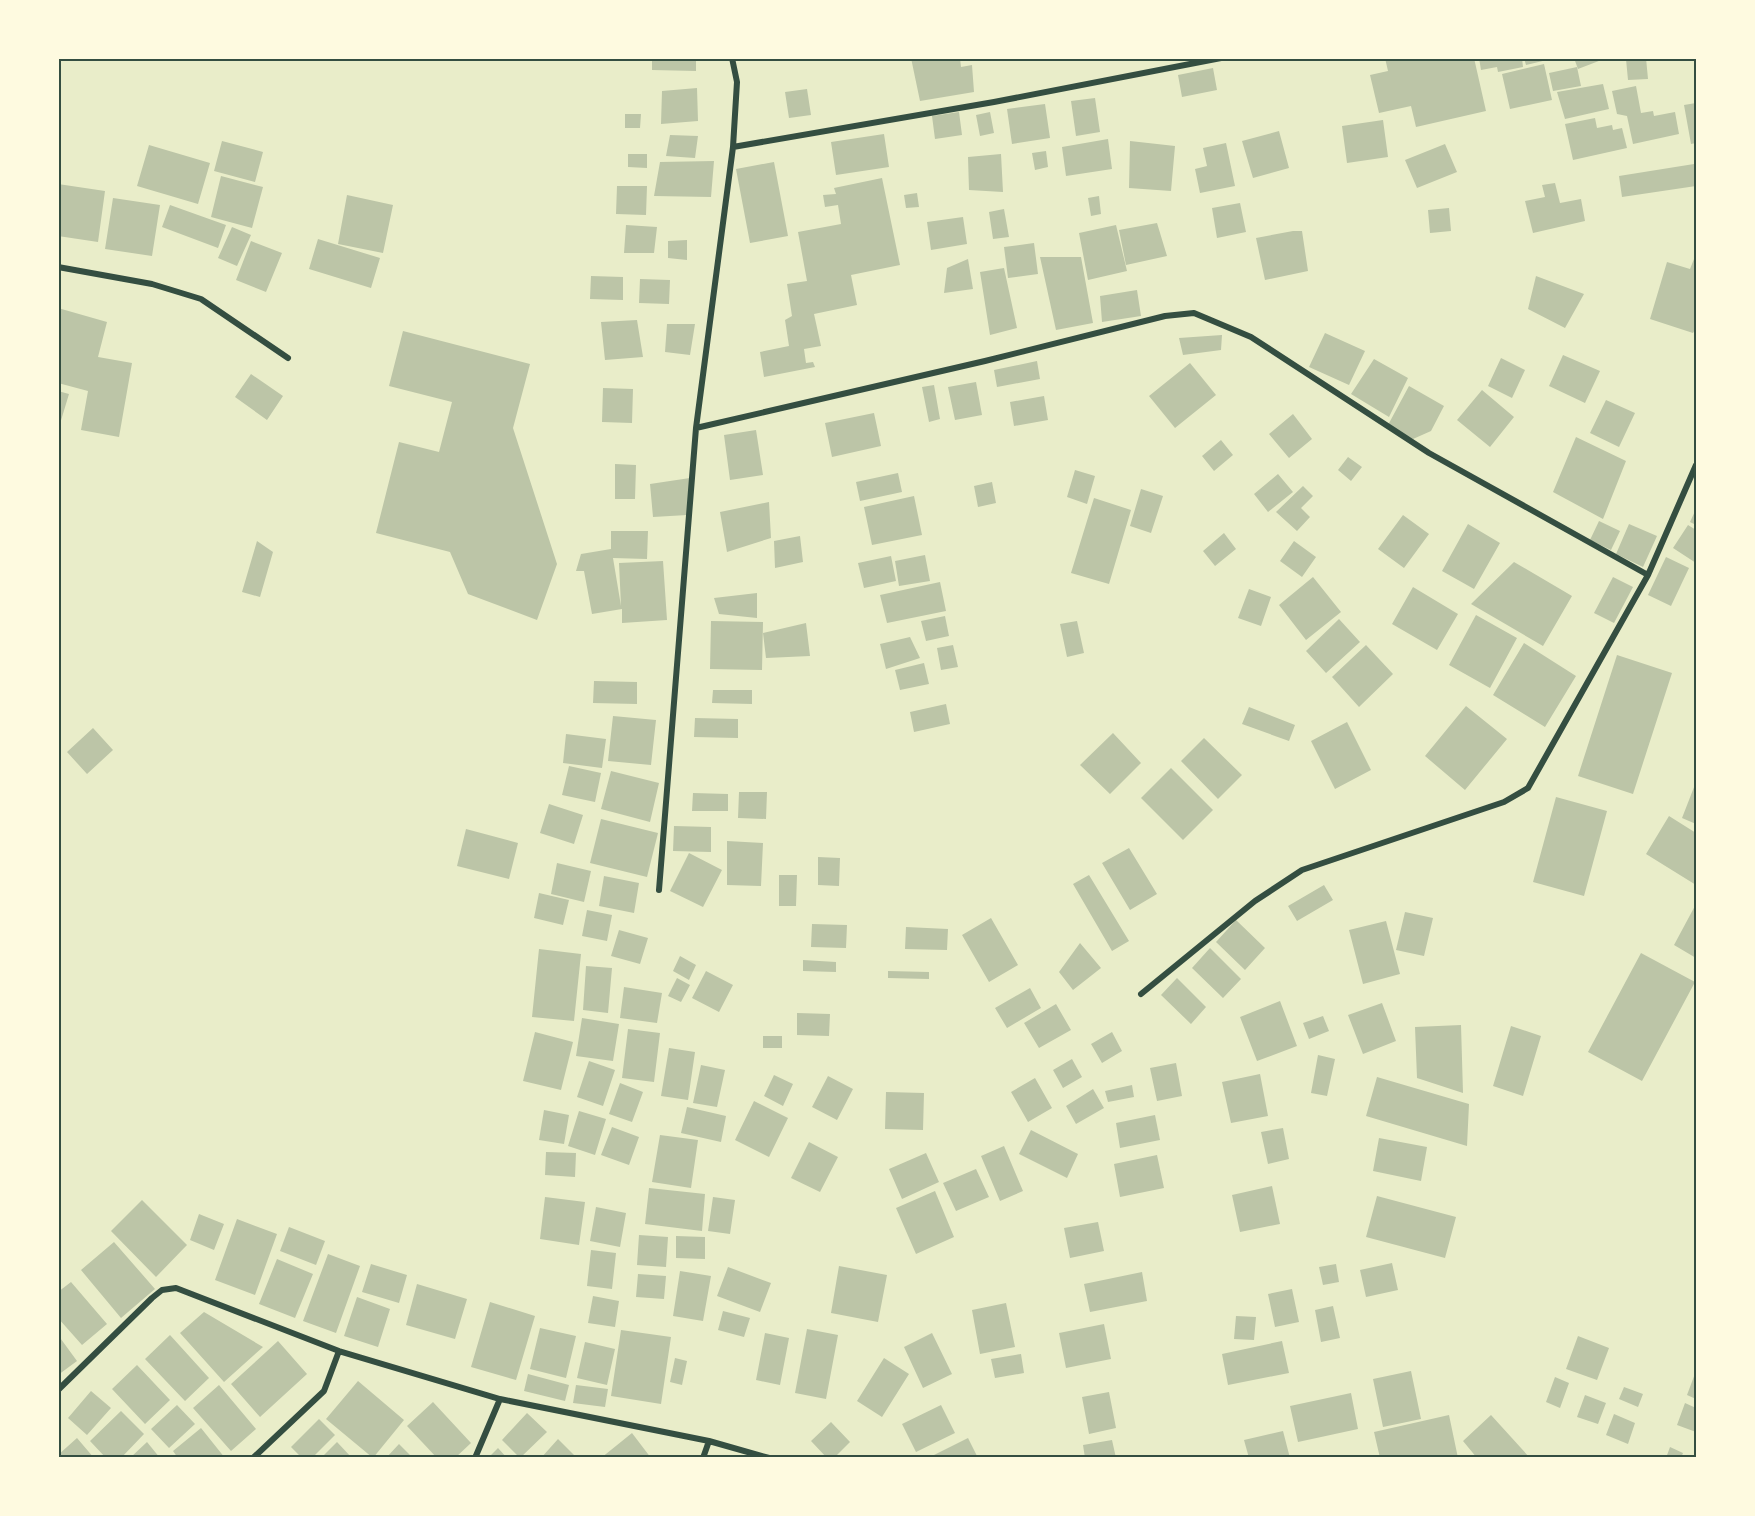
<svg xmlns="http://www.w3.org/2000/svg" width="1755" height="1516" viewBox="0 0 1755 1516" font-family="'Asap Condensed',sans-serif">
  <rect width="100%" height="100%" fill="#e9edc9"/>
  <path fill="#bcc5a7" d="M652,58H696V71L652,70Z
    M911,58H960L961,67L972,65L974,92L920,101Z
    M1385,58H1474L1486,111L1416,127L1411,106L1379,113L1370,75L1388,71Z
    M1479,58H1522L1523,67L1498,72L1497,67L1481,70Z
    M1524,58H1551V59L1526,65Z
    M1574,58H1604V59L1578,69Z
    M1646,58L1648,79L1628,80L1626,59Z
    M1544,64L1552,100L1510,109L1502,74Z
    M1577,67L1581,86L1553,91L1549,73Z
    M1213,68L1217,90L1182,97L1178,75Z
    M1603,84L1609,109L1565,119L1557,92Z
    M1636,86L1641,113L1653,111L1654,116L1675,112L1679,134L1633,144L1627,116L1617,114L1612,91Z
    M697,88L698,121L661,124L662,91Z
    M807,89L811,115L789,118L785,92Z
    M1095,98L1100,132L1076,136L1071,101Z
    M1696,103V143L1691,144L1684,105Z
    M1045,104L1050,138L1012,144L1007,109Z
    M959,112L962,135L935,139L932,116Z
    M990,112L994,133L980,136L976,115Z
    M625,114H641L640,128H625Z
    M1595,118L1597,128L1612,125L1613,130L1622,128L1627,148L1573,160L1565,124Z
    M1383,120L1388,157L1347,163L1342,126Z
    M1279,131L1289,168L1253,178L1242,141Z
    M884,134L889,167L836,175L831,142Z
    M670,135L698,136L695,158L666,156Z
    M1108,139L1112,169L1066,176L1062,147Z
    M222,141L263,152L255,182L214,171Z
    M1130,141L1175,146L1171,191L1129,188Z
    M1226,143L1235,186L1200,193L1195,169L1207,166L1203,148Z
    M1445,144L1457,172L1417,188L1405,160Z
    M149,145L210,163L198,204L137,186Z
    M1046,151L1048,167L1035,170L1032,153Z
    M628,154H647V168L628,167Z
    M1001,154L1003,192L969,190L968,157Z
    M714,161L711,197L654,196L660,162Z
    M774,162L788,236L750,243L736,169Z
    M1694,164L1696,186L1622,197L1619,176Z
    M221,176L263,187L252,228L211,217Z
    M882,178L900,265L851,275L857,305L814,314L821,346L804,349L806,363L813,362L815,367L764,377L760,352L789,346L785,320L792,316L787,284L807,281L798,232L841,224L838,205L825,207L823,195L836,194L834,188Z
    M1555,183L1560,203L1581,199L1585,221L1533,233L1525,201L1545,197L1542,185Z
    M58,184L105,191L98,242L58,236Z
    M617,186H647L646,215L616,214Z
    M917,193L919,207L906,208L904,195Z
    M347,195L393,205L383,253L338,244Z
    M1099,196L1101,214L1091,216L1088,198Z
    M113,198L160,205L152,256L105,249Z
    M1240,203L1246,232L1217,238L1212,208Z
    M170,205L226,225L218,248L162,227Z
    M1449,208L1451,231L1430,233L1428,210Z
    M1004,209L1009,237L993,239L989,212Z
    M963,217L967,244L931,250L927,222Z
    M1157,223L1167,256L1126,265L1119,230Z
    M626,225L657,227L654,253H624Z
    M1116,225L1127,271L1088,280L1079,233Z
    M232,227L251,235L237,266L218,258Z
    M1293,231H1302L1308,271L1265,280L1256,238Z
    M318,239L380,258L371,288L309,269Z
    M687,240V260L668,258V241Z
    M251,241L282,253L266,292L236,280Z
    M1034,243L1038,274L1008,278L1004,247Z
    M1696,254V328L1693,333L1650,319L1667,262L1690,269Z
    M1040,257H1081L1093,323L1056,330Z
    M968,259L973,289L944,293L947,268Z
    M1004,268L1017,328L990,335L980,272Z
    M591,276L623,277V300L590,299Z
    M1536,276L1584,294L1565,328L1528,309Z
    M640,279L670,280L669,304L639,303Z
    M1137,290L1141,316L1102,322L1100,296Z
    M58,308L107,322L98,357L132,363L119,437L81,430L88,391L58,383Z
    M637,320L643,357L605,360L601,322Z
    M667,324H695L690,355L665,352Z
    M403,331L530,364L513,428L557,564L537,620L468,594L450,552L376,533L399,442L439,452L452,402L389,386Z
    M1325,333L1365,351L1349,385L1309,367Z
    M1222,335L1221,350L1183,355L1179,338Z
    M1563,355L1600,371L1585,403L1549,386Z
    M1501,358L1525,370L1512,398L1488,386Z
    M1374,359L1408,378L1389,417L1351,394Z
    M1037,361L1040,379L997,387L994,370Z
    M1190,363L1216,395L1175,428L1149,396Z
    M251,374L283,396L267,420L235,397Z
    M976,382L982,415L955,420L948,387Z
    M934,385L940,419L929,422L922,387Z
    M1409,386L1444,406L1431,431L1413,439L1388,425Z
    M603,388L633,389L632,423L602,422Z
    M1482,390L1514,417L1490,447L1457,420Z
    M58,391L69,394L59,427H58Z
    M1044,396L1048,420L1014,426L1010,402Z
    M1606,400L1635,413L1619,447L1590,433Z
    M874,413L881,446L832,457L825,423Z
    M1293,414L1312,439L1289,458L1269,434Z
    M756,430L763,475L730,480L724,435Z
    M1576,437L1626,461L1603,519L1553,492Z
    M1221,440L1233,455L1214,471L1202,456Z
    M1348,457L1362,467L1351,481L1338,470Z
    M615,464L636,465L635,499H615Z
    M1075,470L1095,476L1087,504L1067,497Z
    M898,473L902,492L860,501L856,482Z
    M1278,474L1293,492L1268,512L1254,494Z
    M690,478L687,515L653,517L650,484Z
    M992,482L996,503L978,507L974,486Z
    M1303,486L1313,496L1301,508L1310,517L1297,531L1276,512Z
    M1141,489L1163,496L1151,533L1130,526Z
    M914,496L922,535L872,545L864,507Z
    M1094,498L1131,510L1109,584L1071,573Z
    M769,502L771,538L727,552L720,512Z
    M1696,509V525L1690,522Z
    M1403,515L1429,534L1404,568L1378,549Z
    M1599,521L1620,531L1611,550L1590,540Z
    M1468,524L1500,543L1474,589L1442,571Z
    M1629,524L1657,536L1643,567L1616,554Z
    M1688,525L1696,530V563L1673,548Z
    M611,531H648L647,559L613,558L621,606L619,563L663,561L667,620L622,623V609L592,614L584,571H576L581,554L611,549Z
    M1224,533L1236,549L1215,566L1203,551Z
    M800,536L803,562L775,568L774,541Z
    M257,541L273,552L260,597L242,592Z
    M1294,541L1316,557L1302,577L1280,561Z
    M925,555L930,581L899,586L895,561Z
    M891,556L896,581L864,588L858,563Z
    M1666,557L1689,568L1671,606L1648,595Z
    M1514,562L1572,596L1543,646L1471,604Z
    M1313,577L1341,612L1306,640L1279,605Z
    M1613,577L1633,587L1614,623L1594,613Z
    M940,582L946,611L887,623L880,595Z
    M1413,587L1458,614L1437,650L1392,624Z
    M1249,589L1271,597L1261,626L1238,618Z
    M757,593V618L719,614L714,598Z
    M1476,615L1517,638L1490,688L1449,665Z
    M945,616L949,636L926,641L921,621Z
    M1339,619L1360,642L1326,673L1306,651Z
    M711,621L763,622L762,670L710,669Z
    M1077,621L1084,653L1067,657L1060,624Z
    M806,623L810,656L766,658L763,633Z
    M910,637L920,658L886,669L880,644Z
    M1524,643L1576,676L1545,727L1493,695Z
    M953,645L958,667L941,670L937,648Z
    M1366,645L1393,674L1359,707L1332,677Z
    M1617,655L1672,673L1633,794L1578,776Z
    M924,663L929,684L900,690L895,670Z
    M594,681L637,682V704L593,703Z
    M713,690H752V704L712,703Z
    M946,704L950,724L914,732L910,712Z
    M1466,706L1507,739L1465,790L1425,756Z
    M1249,707L1295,725L1289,741L1242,724Z
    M613,716L656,720L651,765L608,761Z
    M695,718L738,719V738L694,737Z
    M1347,722L1371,770L1335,789L1311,741Z
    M93,728L113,750L87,774L67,752Z
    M1113,733L1141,763L1110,794L1080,765Z
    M566,734L606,739L602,768L563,763Z
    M1204,738L1242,775L1218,799L1181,761Z
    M569,766L601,773L595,802L562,795Z
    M1171,768L1213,810L1183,840L1141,798Z
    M611,771L659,783L650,822L601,809Z
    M1696,782V824L1682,818Z
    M739,792H767L766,819L738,818Z
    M693,793L728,794V811H692Z
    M1556,797L1607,811L1584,896L1533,882Z
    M549,804L583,815L574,844L540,833Z
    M1669,816L1696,833V885L1646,854Z
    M601,819L658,833L647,877L590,863Z
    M674,826L711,827V852L673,851Z
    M466,829L518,843L509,879L457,866Z
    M727,841L763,843L761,886L727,885Z
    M1129,848L1157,894L1130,910L1102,863Z
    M689,853L722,870L703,907L670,891Z
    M818,857L840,858L839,886L818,885Z
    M557,863L591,871L584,902L551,894Z
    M779,875H797L796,906H779Z
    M1089,875L1129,941L1112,951L1073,884Z
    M604,876L639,883L634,913L599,906Z
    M1324,885L1333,900L1297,921L1288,906Z
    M539,893L569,900L563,925L534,918Z
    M1696,904V958L1674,945Z
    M587,910L612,915L607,941L582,936Z
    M1405,912L1433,918L1424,956L1396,950Z
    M991,918L1018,965L989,982L962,935Z
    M1236,920L1265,948L1245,970L1216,942Z
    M1386,921L1400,974L1363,984L1349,930Z
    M812,924L847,925L846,948L811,947Z
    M906,927L948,929L947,950L905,949Z
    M619,930L648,938L640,964L611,956Z
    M1080,943L1101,968L1073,990L1059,972Z
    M1210,948L1241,979L1223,998L1192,968Z
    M539,949L581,954L574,1021L532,1017Z
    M1641,953L1695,982L1642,1081L1588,1052Z
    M680,956L696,965L689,980L673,971Z
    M803,960L836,962V972L803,971Z
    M586,966L612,968L608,1013L583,1010Z
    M706,971L733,985L719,1012L692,998Z
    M888,971L929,972V979L888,978Z
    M677,978L690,985L681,1002L668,996Z
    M1177,978L1206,1007L1191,1024L1161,995Z
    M624,987L662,993L657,1023L620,1018Z
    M1030,988L1041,1008L1007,1028L995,1008Z
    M1280,1001L1297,1046L1257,1061L1240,1017Z
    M1382,1003L1396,1041L1363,1054L1348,1015Z
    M1056,1004L1071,1030L1039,1048L1024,1023Z
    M797,1013L830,1014L829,1036L797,1035Z
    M1323,1016L1329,1031L1309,1039L1303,1023Z
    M582,1018L619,1024L613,1061L576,1056Z
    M1461,1025L1463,1093L1417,1078L1415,1027Z
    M1511,1026L1541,1036L1523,1096L1493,1086Z
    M628,1029L660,1033L654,1082L622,1078Z
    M535,1032L573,1042L561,1090L523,1081Z
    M1112,1032L1122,1051L1102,1063L1091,1044Z
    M763,1036H782V1048H763Z
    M669,1048L695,1052L688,1100L661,1096Z
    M1318,1055L1335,1059L1327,1096L1311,1093Z
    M1072,1059L1082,1077L1063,1088L1053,1070Z
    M589,1061L615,1070L603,1106L577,1097Z
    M1176,1063L1182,1096L1157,1101L1150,1068Z
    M701,1065L725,1070L717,1107L693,1103Z
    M1260,1074L1268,1116L1231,1123L1222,1082Z
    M774,1075L793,1084L783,1106L764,1096Z
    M828,1076L853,1089L837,1120L812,1107Z
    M1377,1077L1469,1104L1467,1146L1366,1116Z
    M1035,1078L1052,1108L1028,1122L1011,1092Z
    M620,1083L643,1092L632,1122L609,1114Z
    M1132,1085L1134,1097L1108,1102L1105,1091Z
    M1093,1089L1104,1108L1076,1124L1066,1106Z
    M886,1092L924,1093L923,1130L885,1129Z
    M754,1101L788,1118L769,1157L735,1140Z
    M687,1107L726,1116L721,1142L681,1133Z
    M544,1110L569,1115L564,1144L539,1140Z
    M579,1111L606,1119L595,1155L568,1146Z
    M1155,1115L1160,1140L1120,1148L1116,1123Z
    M612,1127L639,1137L629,1165L601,1155Z
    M1283,1128L1289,1159L1268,1164L1261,1132Z
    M1031,1130L1078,1154L1067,1178L1019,1154Z
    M660,1135L698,1140L691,1188L652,1182Z
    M1379,1138L1427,1147L1421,1181L1373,1171Z
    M809,1142L838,1157L820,1192L791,1178Z
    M1004,1146L1023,1191L1000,1201L981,1156Z
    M546,1152L576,1153L575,1177L545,1175Z
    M926,1153L939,1182L902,1199L889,1169Z
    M1157,1155L1164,1188L1120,1197L1114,1164Z
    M976,1169L989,1197L956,1211L943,1183Z
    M1272,1186L1280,1224L1240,1232L1232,1195Z
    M649,1188L705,1194L702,1231L645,1224Z
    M935,1191L954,1237L916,1254L896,1208Z
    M1377,1196L1456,1217L1445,1258L1366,1237Z
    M545,1197L585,1202L579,1245L540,1239Z
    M713,1197L735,1200L730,1234L708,1231Z
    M142,1200L187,1245L156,1277L111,1231Z
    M596,1207L626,1213L620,1247L590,1241Z
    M199,1214L224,1224L214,1250L190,1240Z
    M237,1219L277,1234L255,1295L215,1280Z
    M1098,1222L1104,1251L1070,1258L1064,1228Z
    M289,1227L325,1241L316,1265L280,1251Z
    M639,1235L668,1237L666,1267L637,1265Z
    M676,1236L705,1237V1259L676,1258Z
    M114,1242L155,1289L121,1318L81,1270Z
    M591,1250L616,1253L612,1289L587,1286Z
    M328,1254L360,1266L336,1333L303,1321Z
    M277,1259L313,1274L295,1318L259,1304Z
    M1392,1263L1398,1290L1366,1297L1360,1270Z
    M371,1264L407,1275L399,1303L362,1292Z
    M1336,1264L1339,1282L1323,1285L1319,1267Z
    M839,1266L887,1275L878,1322L831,1313Z
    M728,1267L771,1283L760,1312L717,1296Z
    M680,1271L711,1276L703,1321L673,1316Z
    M1142,1272L1147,1301L1090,1312L1084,1284Z
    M638,1274L666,1276L664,1299L636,1297Z
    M71,1282L107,1324L82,1345L58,1318V1292Z
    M417,1284L467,1299L455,1339L406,1325Z
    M1292,1289L1299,1322L1275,1327L1268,1294Z
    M593,1296L619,1301L615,1327L588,1323Z
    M357,1297L390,1309L378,1347L344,1336Z
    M490,1302L535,1316L516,1380L471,1367Z
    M1006,1303L1015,1347L980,1354L972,1310Z
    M1333,1306L1340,1338L1321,1342L1315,1310Z
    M723,1311L750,1318L744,1337L718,1330Z
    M204,1312L263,1347L224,1382L180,1333Z
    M1236,1316L1256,1317L1254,1340L1234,1339Z
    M1104,1324L1111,1359L1066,1368L1059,1333Z
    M540,1328L576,1336L566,1378L530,1369Z
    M807,1329L838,1335L826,1399L795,1393Z
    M621,1330L671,1337L661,1404L611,1396Z
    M765,1333L789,1338L780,1385L756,1380Z
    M932,1333L952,1374L923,1388L904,1347Z
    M58,1335L77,1361L58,1375Z
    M170,1335L209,1378L185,1401L145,1359Z
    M1578,1336L1609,1348L1597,1380L1566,1369Z
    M278,1341L307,1374L260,1417L231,1384Z
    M1282,1341L1289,1373L1228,1385L1222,1354Z
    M585,1342L615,1349L607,1385L577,1378Z
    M1021,1354L1024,1373L995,1378L991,1359Z
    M675,1358L687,1361L682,1385L670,1382Z
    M884,1358L909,1374L882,1417L857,1401Z
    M137,1365L170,1400L145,1424L112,1389Z
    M1411,1371L1421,1419L1383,1427L1373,1379Z
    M1696,1371V1399L1687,1395Z
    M528,1374L569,1385L565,1401L524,1391Z
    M1555,1377L1569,1383L1560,1408L1546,1402Z
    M358,1381L404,1420L373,1458L326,1419Z
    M219,1385L256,1429L231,1451L193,1408Z
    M576,1385L608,1389L605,1407L573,1403Z
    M1624,1387L1643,1394L1638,1407L1619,1399Z
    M91,1391L111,1408L87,1435L68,1418Z
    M1109,1392L1116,1428L1089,1434L1082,1397Z
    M1351,1393L1358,1429L1298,1442L1290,1406Z
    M1585,1395L1606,1403L1598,1424L1577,1417Z
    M433,1402L471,1443L455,1458H437L407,1426Z
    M1685,1403L1696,1408V1432L1677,1425Z
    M177,1405L195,1424L169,1448L151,1429Z
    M941,1405L955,1433L916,1452L902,1424Z
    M121,1411L144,1434L121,1458H106L90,1441Z
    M527,1413L547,1432L520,1458L502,1440Z
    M1614,1414L1635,1423L1628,1444L1606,1435Z
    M1449,1415L1458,1458H1380L1374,1432Z
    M1491,1415L1530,1458H1477L1463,1441Z
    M319,1419L335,1435L312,1458H302L291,1447Z
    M831,1422L850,1442L834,1458H827L811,1441Z
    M201,1428L225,1458H178L173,1451Z
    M1283,1431L1290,1458H1249L1244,1440Z
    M632,1433L651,1458H601Z
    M77,1438L94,1458H58V1455Z
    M968,1438L978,1458H928Z
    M558,1439L577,1458H541Z
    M1112,1440L1116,1458H1085L1083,1445Z
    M147,1442L160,1458H130Z
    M337,1442L352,1458H321Z
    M399,1444L413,1458H386Z
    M1670,1447L1683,1453L1681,1458H1666Z
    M498,1448L507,1458H488Z"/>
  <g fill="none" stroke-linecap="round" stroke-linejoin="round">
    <path stroke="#344e41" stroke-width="6" d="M733,147L994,102L1221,58
      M58,267L152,284L201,299L288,358
      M696,428L985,361L1165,316L1194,313L1251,337L1429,453L1648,575
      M659,890L696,428L733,147L737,82L732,58
      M1141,994L1255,901L1302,870L1504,802L1528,788L1648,575L1696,465
      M58,1390L152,1298L162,1290L176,1288L339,1351L500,1399L709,1441L769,1458
      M253,1458L324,1391L339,1351
      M475,1458L500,1399
      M703,1458L709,1441"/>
  </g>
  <rect width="1755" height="1516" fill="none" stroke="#fefae0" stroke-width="120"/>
  <rect x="60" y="60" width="1635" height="1396" fill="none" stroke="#344e41" stroke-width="2"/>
</svg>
